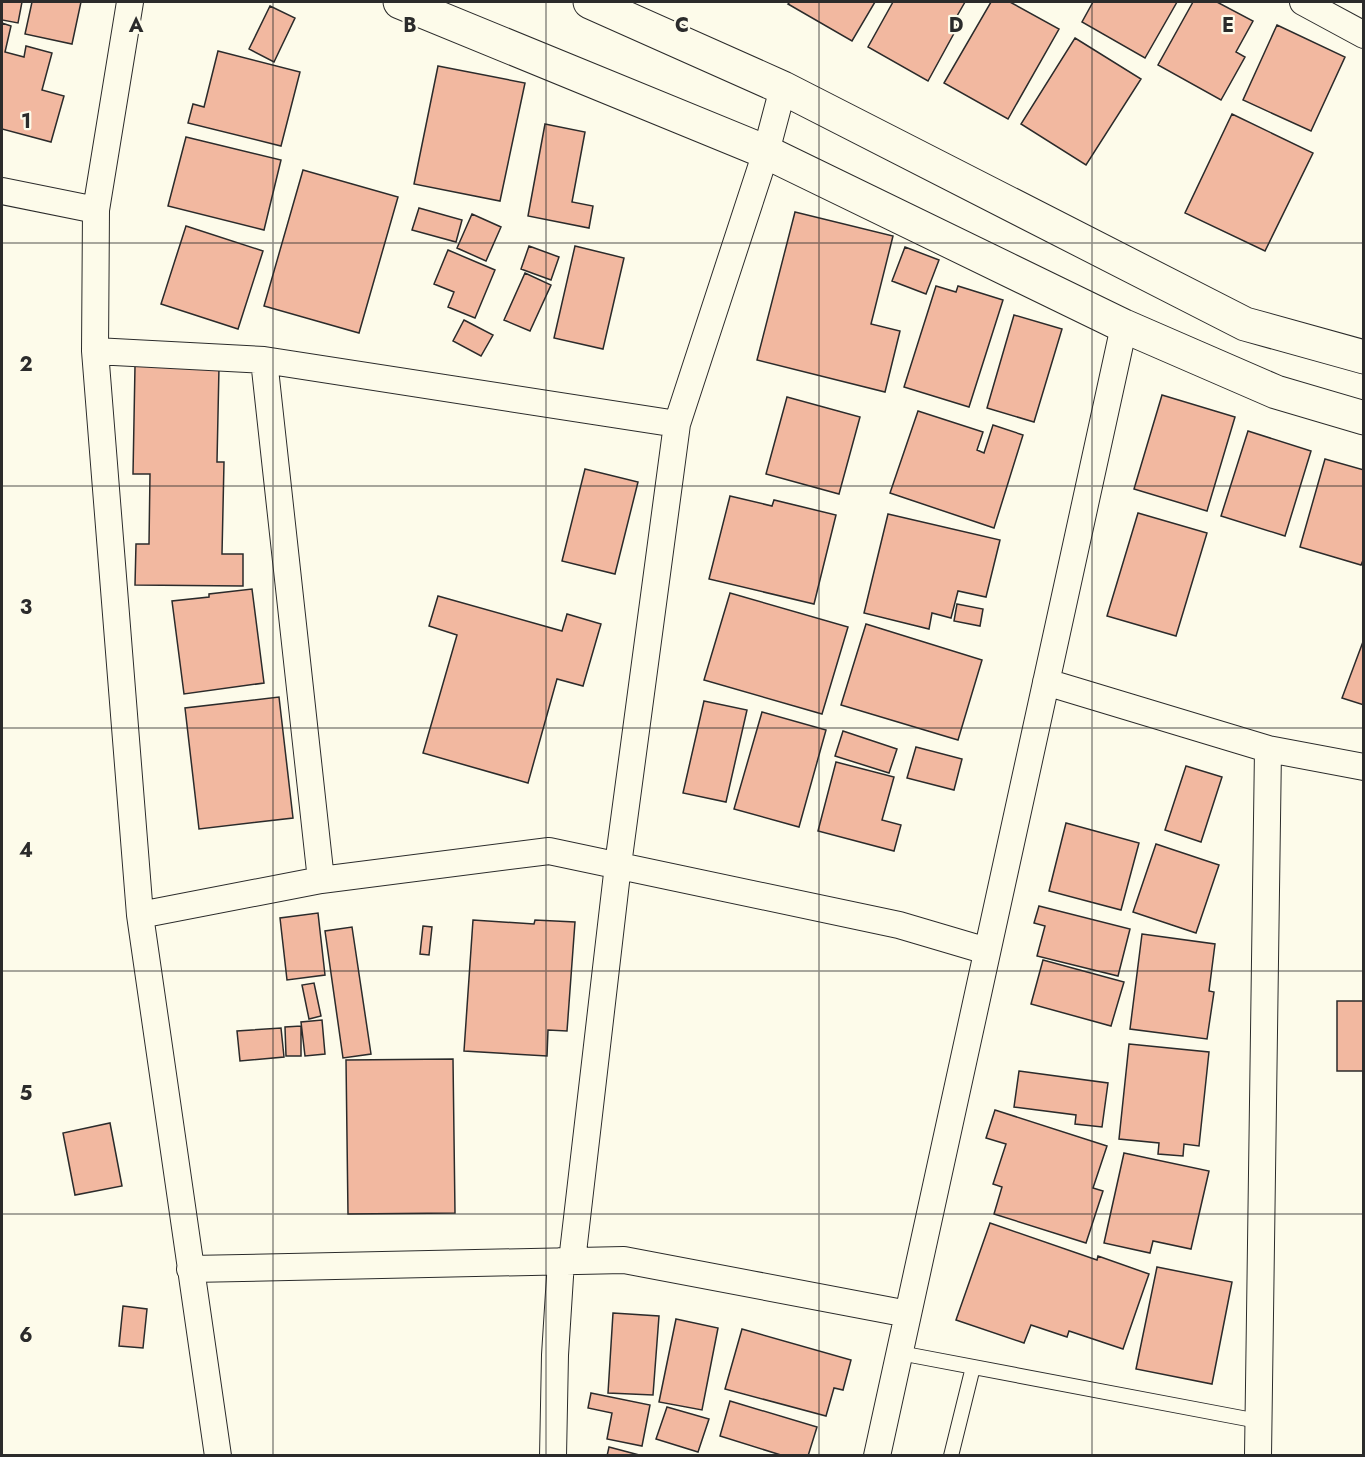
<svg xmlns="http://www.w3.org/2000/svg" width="1365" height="1457" viewBox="0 0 1365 1457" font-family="Jost,sans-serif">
  <rect width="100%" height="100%" fill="#fdfbea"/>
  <path fill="#f2b8a0" stroke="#2b2b2b" stroke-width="1.5" d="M2,2H22L18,23L2,20Z
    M32,2H81L72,44L25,34Z
    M790,2H875L852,41L788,4Z
    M893,2H965L953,23L958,26L928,81L868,47Z
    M991,2H1010L1059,29L1008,119L944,83Z
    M1093,2H1177L1145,58L1082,22Z
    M1193,2H1217L1253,21L1236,52L1245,57L1221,100L1158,65Z
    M270,6L295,18L274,62L249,49Z
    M2,23L11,26L5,52L24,57L26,46L52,53L42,90L64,96L51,142L2,129Z
    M1277,25L1345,57L1311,131L1243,100Z
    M1075,38L1141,79L1086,165L1021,124Z
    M218,51L300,72L281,146L188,123L193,104L204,107Z
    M438,66L525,83L500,201L414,184Z
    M1232,114L1313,153L1265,251L1185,213Z
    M545,124L585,132L572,202L593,206L589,228L528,216Z
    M186,137L281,160L264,230L168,206Z
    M303,170L398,197L359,333L264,306Z
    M419,208L462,220L456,242L412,230Z
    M795,212L893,236L871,324L900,331L885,392L757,360Z
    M472,214L501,227L486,261L457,248Z
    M186,226L263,251L238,329L161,304Z
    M529,246L559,257L551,280L521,269Z
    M575,246L624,258L603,349L554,338Z
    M905,247L939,260L926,294L892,281Z
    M448,250L495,270L475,318L448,307L454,292L434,284Z
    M525,273L551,285L530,331L504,320Z
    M936,286L956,292L958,286L1003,300L969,407L904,387Z
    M1014,315L1062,329L1034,422L987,408Z
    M464,320L493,335L481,356L453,341Z
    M135,366L219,367L217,462H224L222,554H243V586L135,585L136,544H149L150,474H133Z
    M1162,395L1235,417L1207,511L1134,489Z
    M787,397L860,417L839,494L766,474Z
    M918,411L983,432L977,450L984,453L993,425L1023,435L994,528L890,493Z
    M1248,431L1311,451L1285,536L1221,516Z
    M1325,459L1364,470V558L1361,565L1300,547Z
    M585,469L638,482L615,574L562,561Z
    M730,496L772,506L774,500L836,515L814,604L709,579Z
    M1138,513L1207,533L1176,636L1107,616Z
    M888,514L1000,540L986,597L958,591L951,618L932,613L929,629L864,613Z
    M252,589L264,683L184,694L172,601L209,597V594Z
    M730,593L848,627L822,714L704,680Z
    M438,596L562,631L567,614L601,624L583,686L557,679L528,783L423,753L457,635L429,626Z
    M957,604L983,609L980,626L954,621Z
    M866,624L982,660L958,740L841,705Z
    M1364,639V705L1342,698Z
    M279,697L293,818L199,829L185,708Z
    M704,701L747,710L726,802L683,793Z
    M762,712L826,730L799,827L734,809Z
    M843,731L897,749L889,773L835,756Z
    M916,747L962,759L954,790L907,778Z
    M836,762L894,777L882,820L901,825L894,851L818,831Z
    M1186,766L1222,777L1201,842L1165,830Z
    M1066,823L1139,843L1121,910L1049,891Z
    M1156,844L1219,865L1196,933L1133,912Z
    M1039,906L1130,929L1118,976L1037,956L1045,926L1034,923Z
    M318,913L325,975L287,980L280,918Z
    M473,920L534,924L535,920L575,922L567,1031L548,1030L547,1056L464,1051Z
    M423,926L432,927L429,955L420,954Z
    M352,927L371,1054L343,1058L325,931Z
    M1142,934L1215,944L1209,991L1214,992L1207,1039L1130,1029Z
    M1043,960L1124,982L1111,1026L1031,1004Z
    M314,983L321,1016L309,1019L302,985Z
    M1337,1001H1364V1071H1337Z
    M322,1020L325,1054L305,1056L301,1022Z
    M301,1026V1056H286L285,1027Z
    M281,1028L284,1057L240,1061L237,1031Z
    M1129,1044L1209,1052L1199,1146L1184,1144L1183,1156L1158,1154L1159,1143L1119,1139Z
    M453,1059L455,1213L348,1214L346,1060Z
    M1019,1071L1108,1083L1102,1127L1075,1124L1076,1115L1014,1107Z
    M995,1110L1107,1146L1093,1188L1103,1191L1086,1243L994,1214L1002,1187L993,1184L1006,1144L986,1138Z
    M110,1123L122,1186L75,1195L63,1133Z
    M1124,1153L1209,1171L1191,1249L1153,1241L1150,1253L1104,1243Z
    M990,1223L1097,1260L1098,1256L1149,1274L1123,1349L1069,1331L1067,1337L1031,1325L1024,1343L956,1320Z
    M1157,1267L1232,1282L1212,1384L1136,1369Z
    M123,1306L147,1309L143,1348L119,1346Z
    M613,1313L659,1316L653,1395L608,1393Z
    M676,1319L718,1328L702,1410L659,1402Z
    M742,1329L851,1360L843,1390L834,1388L826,1416L725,1389Z
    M591,1393L650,1405L642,1446L607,1439L612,1413L588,1408Z
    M730,1401L817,1427L808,1456H784L720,1436Z
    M667,1407L709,1419L698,1452L656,1439Z
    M609,1447L643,1456H607Z"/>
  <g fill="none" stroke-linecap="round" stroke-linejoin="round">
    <defs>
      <path id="lane" d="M900,1353L1258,1421
        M951,1456L973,1367"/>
      <path id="street" d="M130,2L96,210L95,351L140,915L218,1456
        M1303,2L1364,35
        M2,191L96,210
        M95,351L264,360L677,424
        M264,360L321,880
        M1046,682L1268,749L1258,1456
        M1268,749L1364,767
        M140,915L321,880L549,851L899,925L987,951
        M572,1261L618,865L677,424L766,152L783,88
        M190,1269L624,1260L908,1314
        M553,1456L555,1355L561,1261
        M877,1456L1124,326"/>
      <path id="secondary" d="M400,2L766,152L1124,326L1276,392L1364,418
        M590,2L783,88L1245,324L1364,357"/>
    </defs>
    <use href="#lane" stroke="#2b2b2b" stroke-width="16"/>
    <use href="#street" stroke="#2b2b2b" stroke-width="28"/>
    <use href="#secondary" stroke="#2b2b2b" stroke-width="35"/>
    <use href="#lane" stroke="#fdfbea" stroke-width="14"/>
    <use href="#street" stroke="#fdfbea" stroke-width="26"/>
    <use href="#secondary" stroke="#fdfbea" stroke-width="33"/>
  </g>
  <path fill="none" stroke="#2b2b2b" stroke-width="1.5" stroke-opacity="0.55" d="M273,2V1456M546,2V1456M819,2V1456M1092,2V1456M2,243H1364M2,486H1364M2,728H1364M2,971H1364M2,1214H1364"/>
  <g font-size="20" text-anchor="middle" font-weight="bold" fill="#2b2b2b" stroke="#fdfbea" stroke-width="4.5" stroke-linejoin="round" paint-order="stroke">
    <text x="136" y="32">A</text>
    <text x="410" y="32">B</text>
    <text x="682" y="32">C</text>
    <text x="956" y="32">D</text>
    <text x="1228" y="32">E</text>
    <text x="26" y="128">1</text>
    <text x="26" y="371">2</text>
    <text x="26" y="614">3</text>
    <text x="26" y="857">4</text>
    <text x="26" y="1100">5</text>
    <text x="26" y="1342">6</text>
  </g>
  <rect width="1365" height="1457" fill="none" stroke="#2b2b2b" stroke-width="6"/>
</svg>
